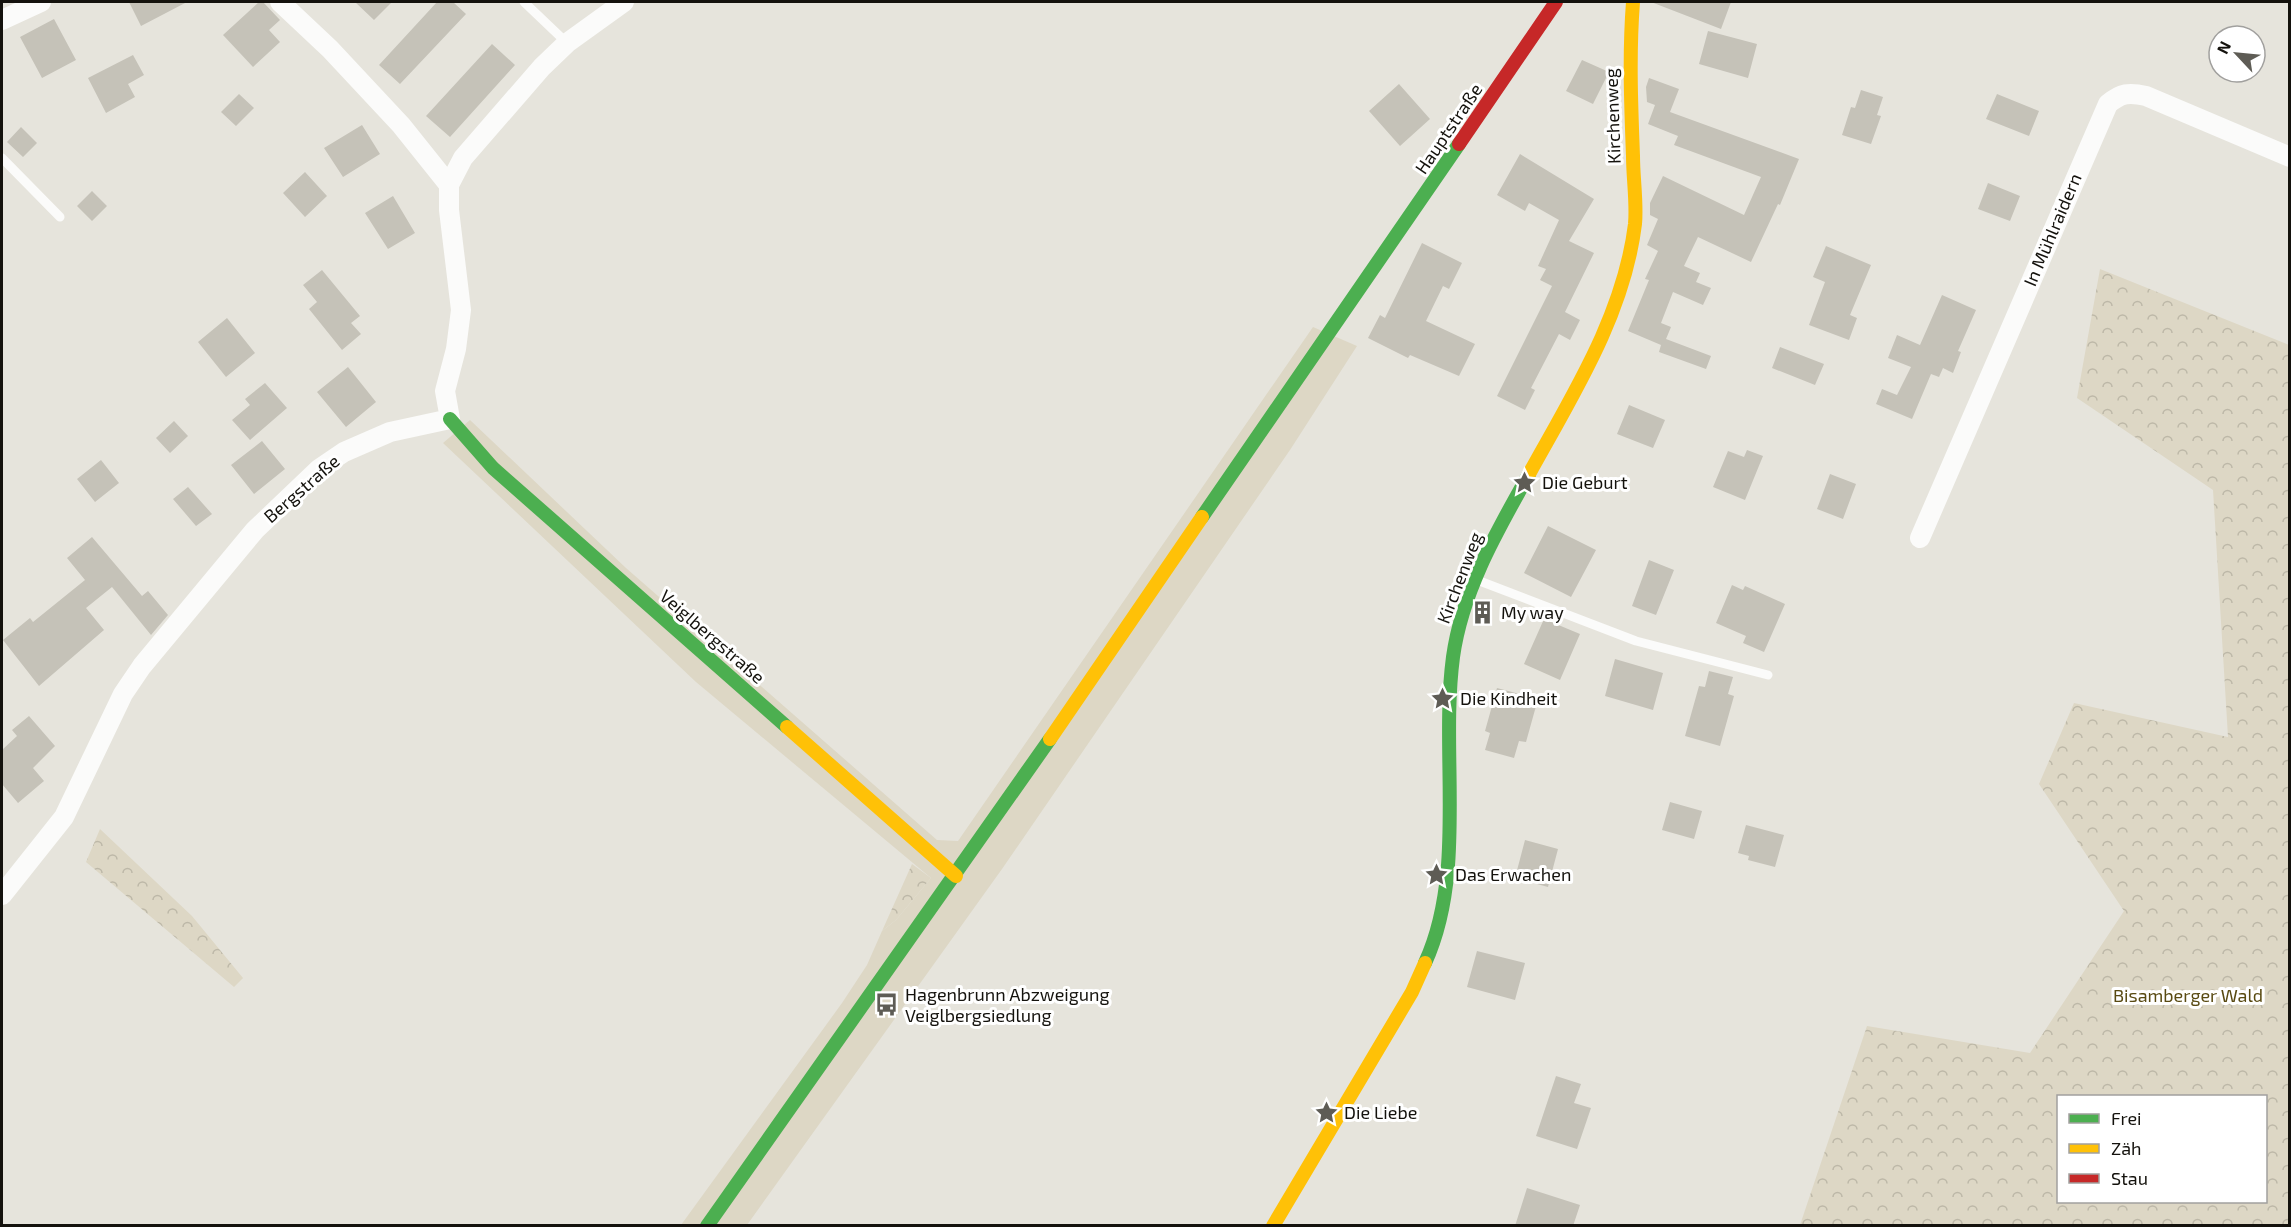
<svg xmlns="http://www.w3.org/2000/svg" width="2291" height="1227" viewBox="0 0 2291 1227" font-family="'Exo 2',sans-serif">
  <defs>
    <pattern id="forest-crowns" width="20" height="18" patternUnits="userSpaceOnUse" patternTransform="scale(1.5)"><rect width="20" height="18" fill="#ddd7c5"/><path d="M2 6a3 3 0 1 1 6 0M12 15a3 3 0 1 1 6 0" fill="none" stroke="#bdb8a8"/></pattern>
  </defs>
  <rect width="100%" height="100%" fill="#e6e4dc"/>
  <path fill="#ddd7c5" d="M1313,327L1357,346L1290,450L1002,869L747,1225H681L842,1003L867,965L882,931L896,920L931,878L696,682L443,443L470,420L626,568L937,840L958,841Z"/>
  <path fill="url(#forest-crowns)" fill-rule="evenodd" d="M2100,269L2289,345V1225H1800L1867,1026L2030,1053L2124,911L2039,784L2074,703L2228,737L2213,490L2077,398ZM2058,1096H2266V1202H2058Z
    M100,829L192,916L243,978L234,987L86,862Z
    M912,864L931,878L896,920L882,931Z"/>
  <path fill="#c5c2b8" d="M129,2H187L141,26Z
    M259,2H263L280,20L269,30L280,42L253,67L223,35Z
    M355,2H392L374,20Z
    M437,2H453L466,14L400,84L379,65Z
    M1651,2H1731L1721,29Z
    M54,19L76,60L42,78L20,37Z
    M1708,31L1757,44L1748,78L1699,64Z
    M492,44L515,65L450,137L426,116Z
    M133,55L144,75L128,84L135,97L106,113L88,78Z
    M1582,60L1609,72L1593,104L1566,91Z
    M1649,78L1679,89L1670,112L1799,159L1780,205L1778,204L1751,262L1698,237L1684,266L1700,273L1696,282L1711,288L1703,305L1673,292L1661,323L1671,327L1666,339L1711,356L1706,369L1659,352L1661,345L1628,331L1649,280L1645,279L1658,251L1647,245L1658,219L1650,215V203L1663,176L1744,215L1761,177L1674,145L1678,136L1648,124L1655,105L1647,102L1646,87Z
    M1399,84L1430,119L1400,146L1369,111Z
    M1861,90L1883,97L1877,115L1881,116L1871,144L1842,135L1851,107L1855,108Z
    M239,94L254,108L236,126L221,112Z
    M1997,94L2039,111L2029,136L1986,119Z
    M362,125L380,154L343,177L324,148Z
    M21,127L37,143L23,157L7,142Z
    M1520,154L1594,199L1569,241L1594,253L1565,312L1580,320L1570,340L1559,334L1531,388L1535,390L1525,410L1497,396L1552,286L1540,280L1546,269L1538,266L1559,220L1529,203L1525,211L1497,195Z
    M305,172L327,196L305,217L283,193Z
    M1988,183L2020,196L2010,221L1978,209Z
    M92,191L107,206L92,221L77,206Z
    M393,196L415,233L388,249L365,213Z
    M1422,243L1462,263L1449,289L1443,286L1426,321L1475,344L1459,376L1410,355L1408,358L1368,338L1380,315L1385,318Z
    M1826,246L1871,265L1850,315L1857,318L1849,340L1809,325L1825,282L1813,277Z
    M322,270L360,316L351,323L361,334L342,350L309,309L317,302L303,285Z
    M1942,295L1976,310L1958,351L1961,352L1953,373L1943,368L1939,377L1931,374L1912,419L1876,404L1882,389L1897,395L1911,367L1888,358L1897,335L1920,345Z
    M227,318L255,353L226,377L198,342Z
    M1780,347L1824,364L1815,385L1772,368Z
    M348,367L376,402L346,427L317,392Z
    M265,383L287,408L250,440L232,420L250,405L245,399Z
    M1629,405L1665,420L1653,448L1617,434Z
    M174,421L188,436L170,453L156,438Z
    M262,441L285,469L254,494L231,465Z
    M1747,450L1763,456L1745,500L1713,487L1728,451L1744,457Z
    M101,460L119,483L95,502L77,479Z
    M1830,474L1856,484L1843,519L1817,509Z
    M188,487L212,514L196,526L173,499Z
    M1548,526L1596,550L1571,597L1524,573Z
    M92,537L142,596L148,591L168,615L151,635L112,587L86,608L104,630L39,686L3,640L30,618L33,622L85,580L67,558Z
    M1649,560L1674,570L1656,615L1632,606Z
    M1732,585L1743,590L1745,586L1785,604L1764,652L1743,643L1746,636L1716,623Z
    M1544,619L1580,634L1560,680L1524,664Z
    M1615,659L1663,673L1653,710L1605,696Z
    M1709,671L1733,677L1728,694L1734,696L1720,746L1685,736L1699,686L1705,687Z
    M1497,688L1538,699L1526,742L1519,741L1514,758L1485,750L1490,733L1485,731Z
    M29,716L55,746L33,768L44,781L18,803L2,784V750L17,736L12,730Z
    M1670,802L1702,811L1694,839L1662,830Z
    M1746,825L1784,835L1775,867L1748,860L1749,856L1738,853Z
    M1525,840L1558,849L1548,887L1515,878Z
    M1477,951L1525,963L1515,1000L1467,987Z
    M1556,1076L1581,1084L1574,1103L1591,1108L1577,1149L1536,1136Z
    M1527,1188L1580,1205L1573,1226H1515Z"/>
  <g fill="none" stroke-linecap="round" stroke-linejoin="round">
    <path stroke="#fbfbfa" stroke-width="9" d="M524,2L567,43
      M2,158L60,217
      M1477,580L1636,641L1768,675"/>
    <path stroke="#fbfbfa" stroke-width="20" d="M2,20L41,2
      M449,185L463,158L542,67L567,43L624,2
      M1920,538L2108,104C2121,93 2129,92 2146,96L2290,157
      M2,895L64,817L123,694L142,666L255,530L319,469L344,452L390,432L450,419L445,391L456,349L461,310L449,210V185L401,125L330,49L280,2"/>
    <path stroke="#4caf50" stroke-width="14" d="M450,419L493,468L787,727
      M1202,517L1459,144
      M1425,963C1467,872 1440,755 1453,657C1462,591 1497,531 1529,474
      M707,1226L1050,739"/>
    <path stroke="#ffc107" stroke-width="14" d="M1529,474C1572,396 1624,315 1635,224C1637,203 1633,178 1633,156C1631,104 1629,54 1633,2
      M787,727L956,876
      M1050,739L1202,517
      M1273,1226L1412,992L1425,963"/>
    <path stroke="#c62828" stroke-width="14" d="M1459,144L1556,2"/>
  </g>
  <defs>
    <symbol id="sight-bare" viewBox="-9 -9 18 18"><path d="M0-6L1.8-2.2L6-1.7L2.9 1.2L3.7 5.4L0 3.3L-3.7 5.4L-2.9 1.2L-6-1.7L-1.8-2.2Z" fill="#5e5c55" stroke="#fff" stroke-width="2.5" paint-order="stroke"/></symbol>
    <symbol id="building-bare" viewBox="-9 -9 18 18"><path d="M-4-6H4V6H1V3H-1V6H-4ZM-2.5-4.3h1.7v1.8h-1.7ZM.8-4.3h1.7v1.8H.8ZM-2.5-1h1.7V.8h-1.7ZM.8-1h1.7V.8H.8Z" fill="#5e5c55" stroke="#fff" stroke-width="2.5" paint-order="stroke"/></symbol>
    <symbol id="bus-bare" viewBox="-9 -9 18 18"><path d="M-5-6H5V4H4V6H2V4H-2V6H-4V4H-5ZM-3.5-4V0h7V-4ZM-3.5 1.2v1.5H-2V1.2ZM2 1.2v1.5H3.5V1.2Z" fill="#5e5c55" stroke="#fff" stroke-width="2.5" paint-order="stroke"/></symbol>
  </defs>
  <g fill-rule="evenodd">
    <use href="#sight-bare" x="1508" y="466" width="33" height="33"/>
    <use href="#building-bare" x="1466" y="596" width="33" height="33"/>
    <use href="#sight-bare" x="1426" y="682" width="33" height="33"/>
    <use href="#sight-bare" x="1420" y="858" width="33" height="33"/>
    <use href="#bus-bare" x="870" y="988" width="33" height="33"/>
    <use href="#sight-bare" x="1310" y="1096" width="33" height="33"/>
  </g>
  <g text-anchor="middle" stroke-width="6" stroke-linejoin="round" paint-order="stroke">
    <g font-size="18" fill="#14120d" stroke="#fff">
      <text transform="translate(1613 116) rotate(-92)" y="6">Kirchenweg</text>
      <text transform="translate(1449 129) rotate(-56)" y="6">Hauptstraße</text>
      <text transform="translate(2053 230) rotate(-67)" y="6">In Mühlraidern</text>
      <text transform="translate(302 489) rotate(-41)" y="6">Bergstraße</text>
      <text transform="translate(1460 578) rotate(-69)" y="6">Kirchenweg</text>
      <text transform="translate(712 637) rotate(41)" y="6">Veiglbergstraße</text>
    </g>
    <g font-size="18" fill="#14120d" stroke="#fff" text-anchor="start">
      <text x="1542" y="489">Die Geburt</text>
      <text x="1501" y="619">My way</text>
      <text x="1460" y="705">Die Kindheit</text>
      <text x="1455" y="881">Das Erwachen</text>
      <text x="905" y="1001">Hagenbrunn Abzweigung<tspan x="905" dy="21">Veiglbergsiedlung</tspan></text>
      <text x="1344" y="1119">Die Liebe</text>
    </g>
    <g font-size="18" fill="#594a12" stroke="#fff">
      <text x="2188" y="1002">Bisamberger Wald</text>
    </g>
  </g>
  <rect width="2291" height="1227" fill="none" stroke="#14120d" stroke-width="6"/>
  <rect x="2057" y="1095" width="210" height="108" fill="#ffffff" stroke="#a1a09e" stroke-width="1.5"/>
  <rect x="2069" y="1114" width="30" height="9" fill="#4caf50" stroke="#a1a09e" stroke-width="1.5"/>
  <text x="2111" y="1125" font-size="18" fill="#14120d">Frei</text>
  <rect x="2069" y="1144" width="30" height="9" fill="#ffc107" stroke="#a1a09e" stroke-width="1.5"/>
  <text x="2111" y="1155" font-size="18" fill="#14120d">Zäh</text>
  <rect x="2069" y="1174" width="30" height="9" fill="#c62828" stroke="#a1a09e" stroke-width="1.5"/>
  <text x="2111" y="1185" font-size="18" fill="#14120d">Stau</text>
  <g transform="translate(2237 54) rotate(296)"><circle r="28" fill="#ffffff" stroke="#a1a09e" stroke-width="1.5"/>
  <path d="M0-4.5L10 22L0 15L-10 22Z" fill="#5e5c55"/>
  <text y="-9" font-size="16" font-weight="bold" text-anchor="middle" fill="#14120d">N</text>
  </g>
</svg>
